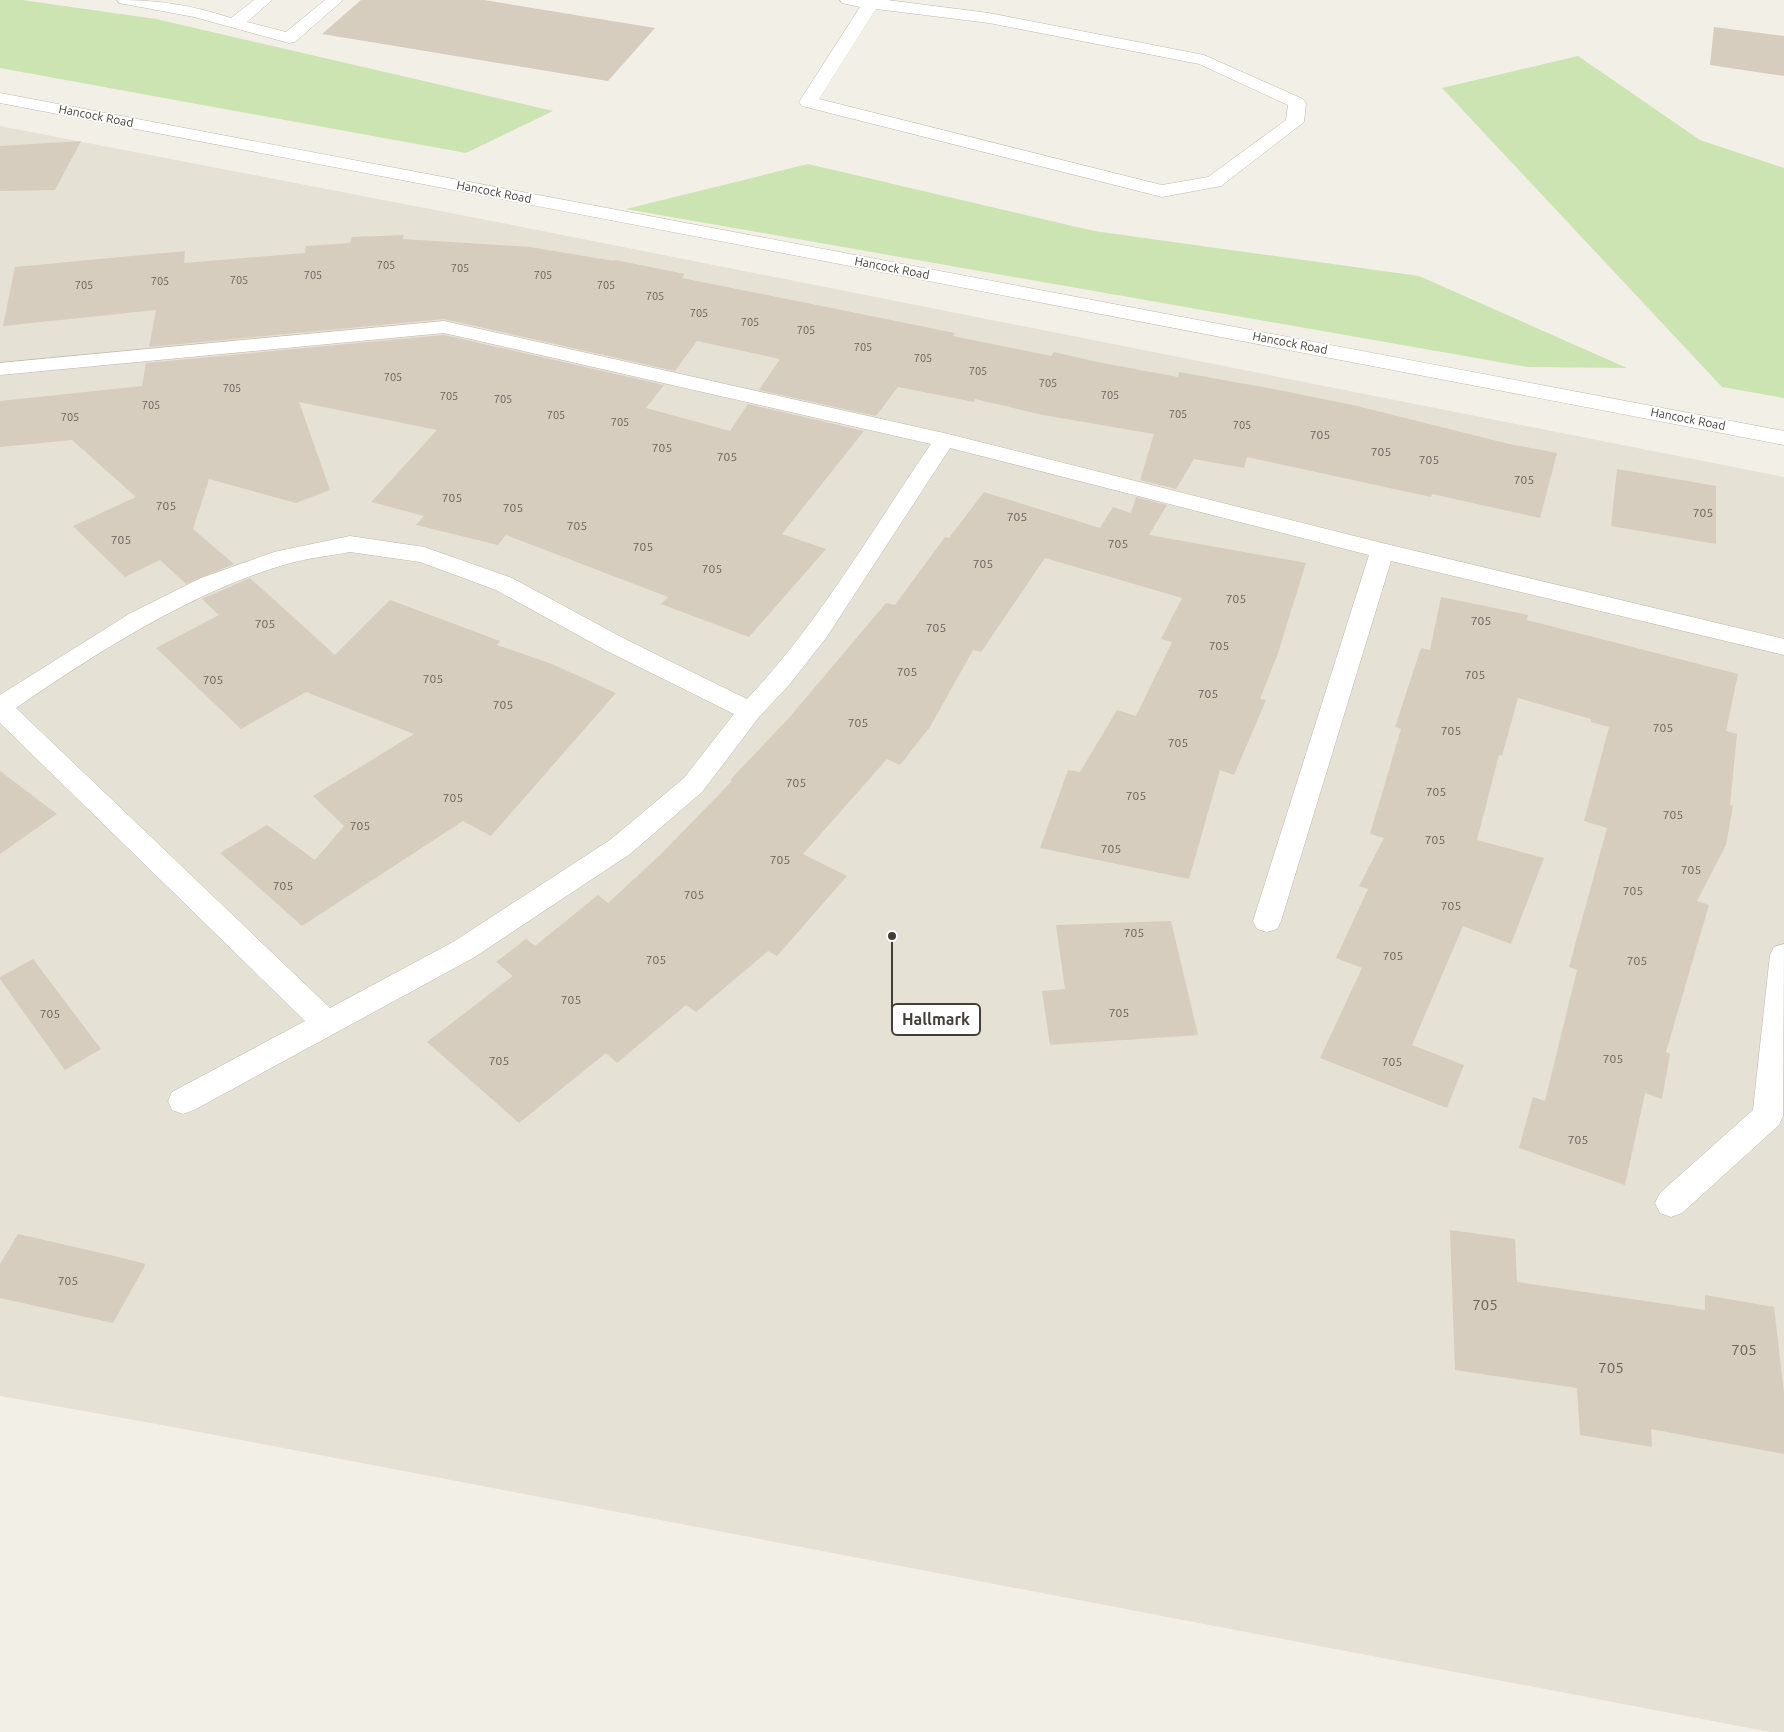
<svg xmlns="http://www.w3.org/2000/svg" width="1784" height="1732" viewBox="0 0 1784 1732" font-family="Ubuntu,sans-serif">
  <rect width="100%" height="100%" fill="#f2efe6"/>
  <path fill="#e5e1d4" d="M0,126L512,225L1784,477V1732H1770L173,1427L0,1396Z"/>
  <path fill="#cbe4b1" d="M0,0H22L156,19L553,111L466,153L0,68Z
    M1578,56L1700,140L1784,168V398L1722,387L1442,88Z
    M808,164L1094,231L1419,276L1627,368L1528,367L626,209Z"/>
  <path fill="#d6cdbf" d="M361,0H484L655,28L608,81L322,34Z
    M1714,27L1784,36V76L1710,65Z
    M81,141L55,190L0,191V146Z
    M404,235L403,239L530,247L614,261L615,260L685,274L682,278L955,333L953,336L1051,356L1054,352L1097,362L1178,377L1179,372L1284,391L1357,406L1509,444L1557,453L1540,518L1432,494L1431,497L1247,457L1244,468L1194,459L1176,489L1140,480L1154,434L1043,415L975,399L974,402L898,387L876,416L759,390L780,359L697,341L675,371L444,319L149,347L156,310L3,326L15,267L185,251L184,263L305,253L306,246L350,243L352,237Z
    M444,335L664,385L646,408L730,431L748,404L864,431L782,534L826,549L749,637L661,604L668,597L506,535L498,545L416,525L424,516L371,502L437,430L299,402L330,490L296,503L209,479L193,529L234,564L186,584L160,560L125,577L73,526L136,497L72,440L0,447V401L142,386L146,363Z
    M1617,469L1716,486V544L1611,526Z
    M984,492L1100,528L1113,507L1131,513L1136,497L1167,505L1149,535L1306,563L1277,656L1260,699L1266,700L1234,775L1220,770L1189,879L1040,848L1068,770L1080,772L1117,710L1136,716L1172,642L1161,639L1182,598L1045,558L981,652L973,650L930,727L900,765L887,759L803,854L847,876L777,956L768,951L696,1012L686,1005L617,1063L606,1053L519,1123L427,1042L513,976L496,962L526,939L535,946L598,895L608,903L660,855L732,781L730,780L788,719L886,603L895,605L945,537L949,538Z
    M250,578L335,655L390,600L500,641L497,645L552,664L616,693L491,836L463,821L302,926L220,853L267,825L315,860L344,826L313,796L414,734L306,692L241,729L156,648L219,615L202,599Z
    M1441,597L1528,615L1527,620L1738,674L1726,731L1737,734L1730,805L1733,806L1726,845L1697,901L1709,905L1666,1052L1670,1054L1662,1099L1645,1093L1625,1185L1519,1148L1533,1097L1545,1101L1577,970L1569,967L1607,828L1584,821L1609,727L1591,722V719L1518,698L1502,756L1499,755L1477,840L1544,858L1511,944L1463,926L1412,1045L1464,1065L1447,1108L1320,1058L1362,968L1336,958L1368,889L1359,886L1384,838L1370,834L1401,729L1395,727L1421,648L1430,650Z
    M0,771L57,814L0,854Z
    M1171,921L1198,1035L1050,1045L1042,991L1065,989L1056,925Z
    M33,959L101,1049L65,1070L0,979V977Z
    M1450,1230L1515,1239L1517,1282L1705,1310V1295L1774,1307L1784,1393V1454L1651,1429L1652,1447L1580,1435L1577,1388L1455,1370Z
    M18,1234L114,1256L146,1264L113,1323L0,1298V1264Z"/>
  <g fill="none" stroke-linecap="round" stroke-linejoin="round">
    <defs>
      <path id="minor" d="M117,0C159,0 191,5 231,18L254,0H272L247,22L286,32L325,0H343L295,42L289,43L194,17L119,3Z
        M840,0H887L989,13L1204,55L1303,99L1306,103L1304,122L1221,186L1162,197L802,106L799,102L860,7L842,3ZM876,9L989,23L1199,64L1288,105L1286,120L1208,177L1162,185L819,99Z
        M0,93L1784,431V445L0,103Z
        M444,321L944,433L1382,543L1784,639V655L1391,561L1281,921L1277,929L1267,932L1257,929L1253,921L1369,555L950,448L826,638L789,685L759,717L702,792L630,854L473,958L194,1110L183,1114L172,1110L168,1101L172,1092L305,1021L0,723V695L129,614L201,578L274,552L350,536L424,547L512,578L625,639L747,699C819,623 872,530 931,444L444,333L0,375V363ZM350,552L420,562L496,590L607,651L734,714L684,778L610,840L453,942L330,1008L16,708C96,653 193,591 287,564C307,558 329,556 350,552Z
        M1784,944L1783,1116L1779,1125L1682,1213L1671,1217L1660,1213L1655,1203L1660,1193L1753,1110L1770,955L1774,947Z"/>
    </defs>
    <use href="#minor" stroke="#bfb9ac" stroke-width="1"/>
    <use href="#minor" fill="#fff" fill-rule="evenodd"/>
  </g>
  <g text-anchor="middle" stroke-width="4" stroke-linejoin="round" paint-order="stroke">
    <g font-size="11" fill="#686258">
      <text x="386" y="269">705</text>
      <text x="460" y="272">705</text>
      <text x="313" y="279">705</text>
      <text x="543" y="279">705</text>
      <text x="239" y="284">705</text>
      <text x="160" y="285">705</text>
      <text x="84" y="289">705</text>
      <text x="606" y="289">705</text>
      <text x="655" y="300">705</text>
      <text x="699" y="317">705</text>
      <text x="750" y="326">705</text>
      <text x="806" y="334">705</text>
      <text x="863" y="351">705</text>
      <text x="923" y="362">705</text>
      <text x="978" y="375">705</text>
      <text x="393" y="381">705</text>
      <text x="1048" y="387">705</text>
      <text x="232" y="392">705</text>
      <text x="1110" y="399">705</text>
      <text x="449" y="400">705</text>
      <text x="503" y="403">705</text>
      <text x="151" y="409">705</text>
      <text x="1178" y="418">705</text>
      <text x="556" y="419">705</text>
      <text x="70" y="421">705</text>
      <text x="620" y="426">705</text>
      <text x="1242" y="429">705</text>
    </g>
    <g font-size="12" fill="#443f36" stroke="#fff">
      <text transform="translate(96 116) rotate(11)" y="4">Hancock Road</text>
      <text transform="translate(494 192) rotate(11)" y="4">Hancock Road</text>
      <text transform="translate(892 268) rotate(11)" y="4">Hancock Road</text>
      <text transform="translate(1290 343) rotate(11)" y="4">Hancock Road</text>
      <text transform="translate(1688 419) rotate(11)" y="4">Hancock Road</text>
    </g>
    <g font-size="12" fill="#686258">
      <text x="1320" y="439">705</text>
      <text x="662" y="452">705</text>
      <text x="1381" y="456">705</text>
      <text x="727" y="461">705</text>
      <text x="1429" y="464">705</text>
      <text x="1524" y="484">705</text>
      <text x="452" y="502">705</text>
      <text x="166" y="510">705</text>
      <text x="513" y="512">705</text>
      <text x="1703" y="517">705</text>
      <text x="1017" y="521">705</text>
      <text x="577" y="530">705</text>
      <text x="121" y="544">705</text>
      <text x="1118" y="548">705</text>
      <text x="643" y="551">705</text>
      <text x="983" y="568">705</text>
      <text x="712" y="573">705</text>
      <text x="1236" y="603">705</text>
      <text x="1481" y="625">705</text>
      <text x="265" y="628">705</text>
      <text x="936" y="632">705</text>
      <text x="1219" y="650">705</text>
      <text x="907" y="676">705</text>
      <text x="1475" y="679">705</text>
      <text x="433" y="683">705</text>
      <text x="213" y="684">705</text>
      <text x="1208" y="698">705</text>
      <text x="503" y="709">705</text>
      <text x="858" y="727">705</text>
      <text x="1663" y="732">705</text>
      <text x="1451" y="735">705</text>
      <text x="1178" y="747">705</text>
      <text x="796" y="787">705</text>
      <text x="1436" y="796">705</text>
      <text x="1136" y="800">705</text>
      <text x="453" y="802">705</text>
      <text x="1673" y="819">705</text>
      <text x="360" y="830">705</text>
      <text x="1435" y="844">705</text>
      <text x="1111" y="853">705</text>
      <text x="780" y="864">705</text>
      <text x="1691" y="874">705</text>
      <text x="283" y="890">705</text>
      <text x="1633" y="895">705</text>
      <text x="694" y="899">705</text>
      <text x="1451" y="910">705</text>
      <text x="1134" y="937">705</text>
      <text x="1393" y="960">705</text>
      <text x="656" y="964">705</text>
      <text x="1637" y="965">705</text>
      <text x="571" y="1004">705</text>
      <text x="1119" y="1017">705</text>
      <text x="50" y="1018">705</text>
      <text x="1613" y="1063">705</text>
      <text x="499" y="1065">705</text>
      <text x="1392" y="1066">705</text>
      <text x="1578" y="1144">705</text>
      <text x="68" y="1285">705</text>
    </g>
    <g font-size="15" fill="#686258">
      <text x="1485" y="1310">705</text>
      <text x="1744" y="1355">705</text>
      <text x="1611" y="1373">705</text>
    </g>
  </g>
  <path fill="none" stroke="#443f36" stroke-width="2" d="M892 936L892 1019"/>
  <circle fill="#443f36" stroke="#fff" stroke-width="2" cx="892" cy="936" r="5"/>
  <rect fill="#fff" stroke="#443f36" stroke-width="2" x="892" y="1004" width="88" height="31" rx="5"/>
  <g font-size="16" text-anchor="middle" font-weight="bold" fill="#443f36">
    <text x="936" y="1025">Hallmark</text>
  </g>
</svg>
